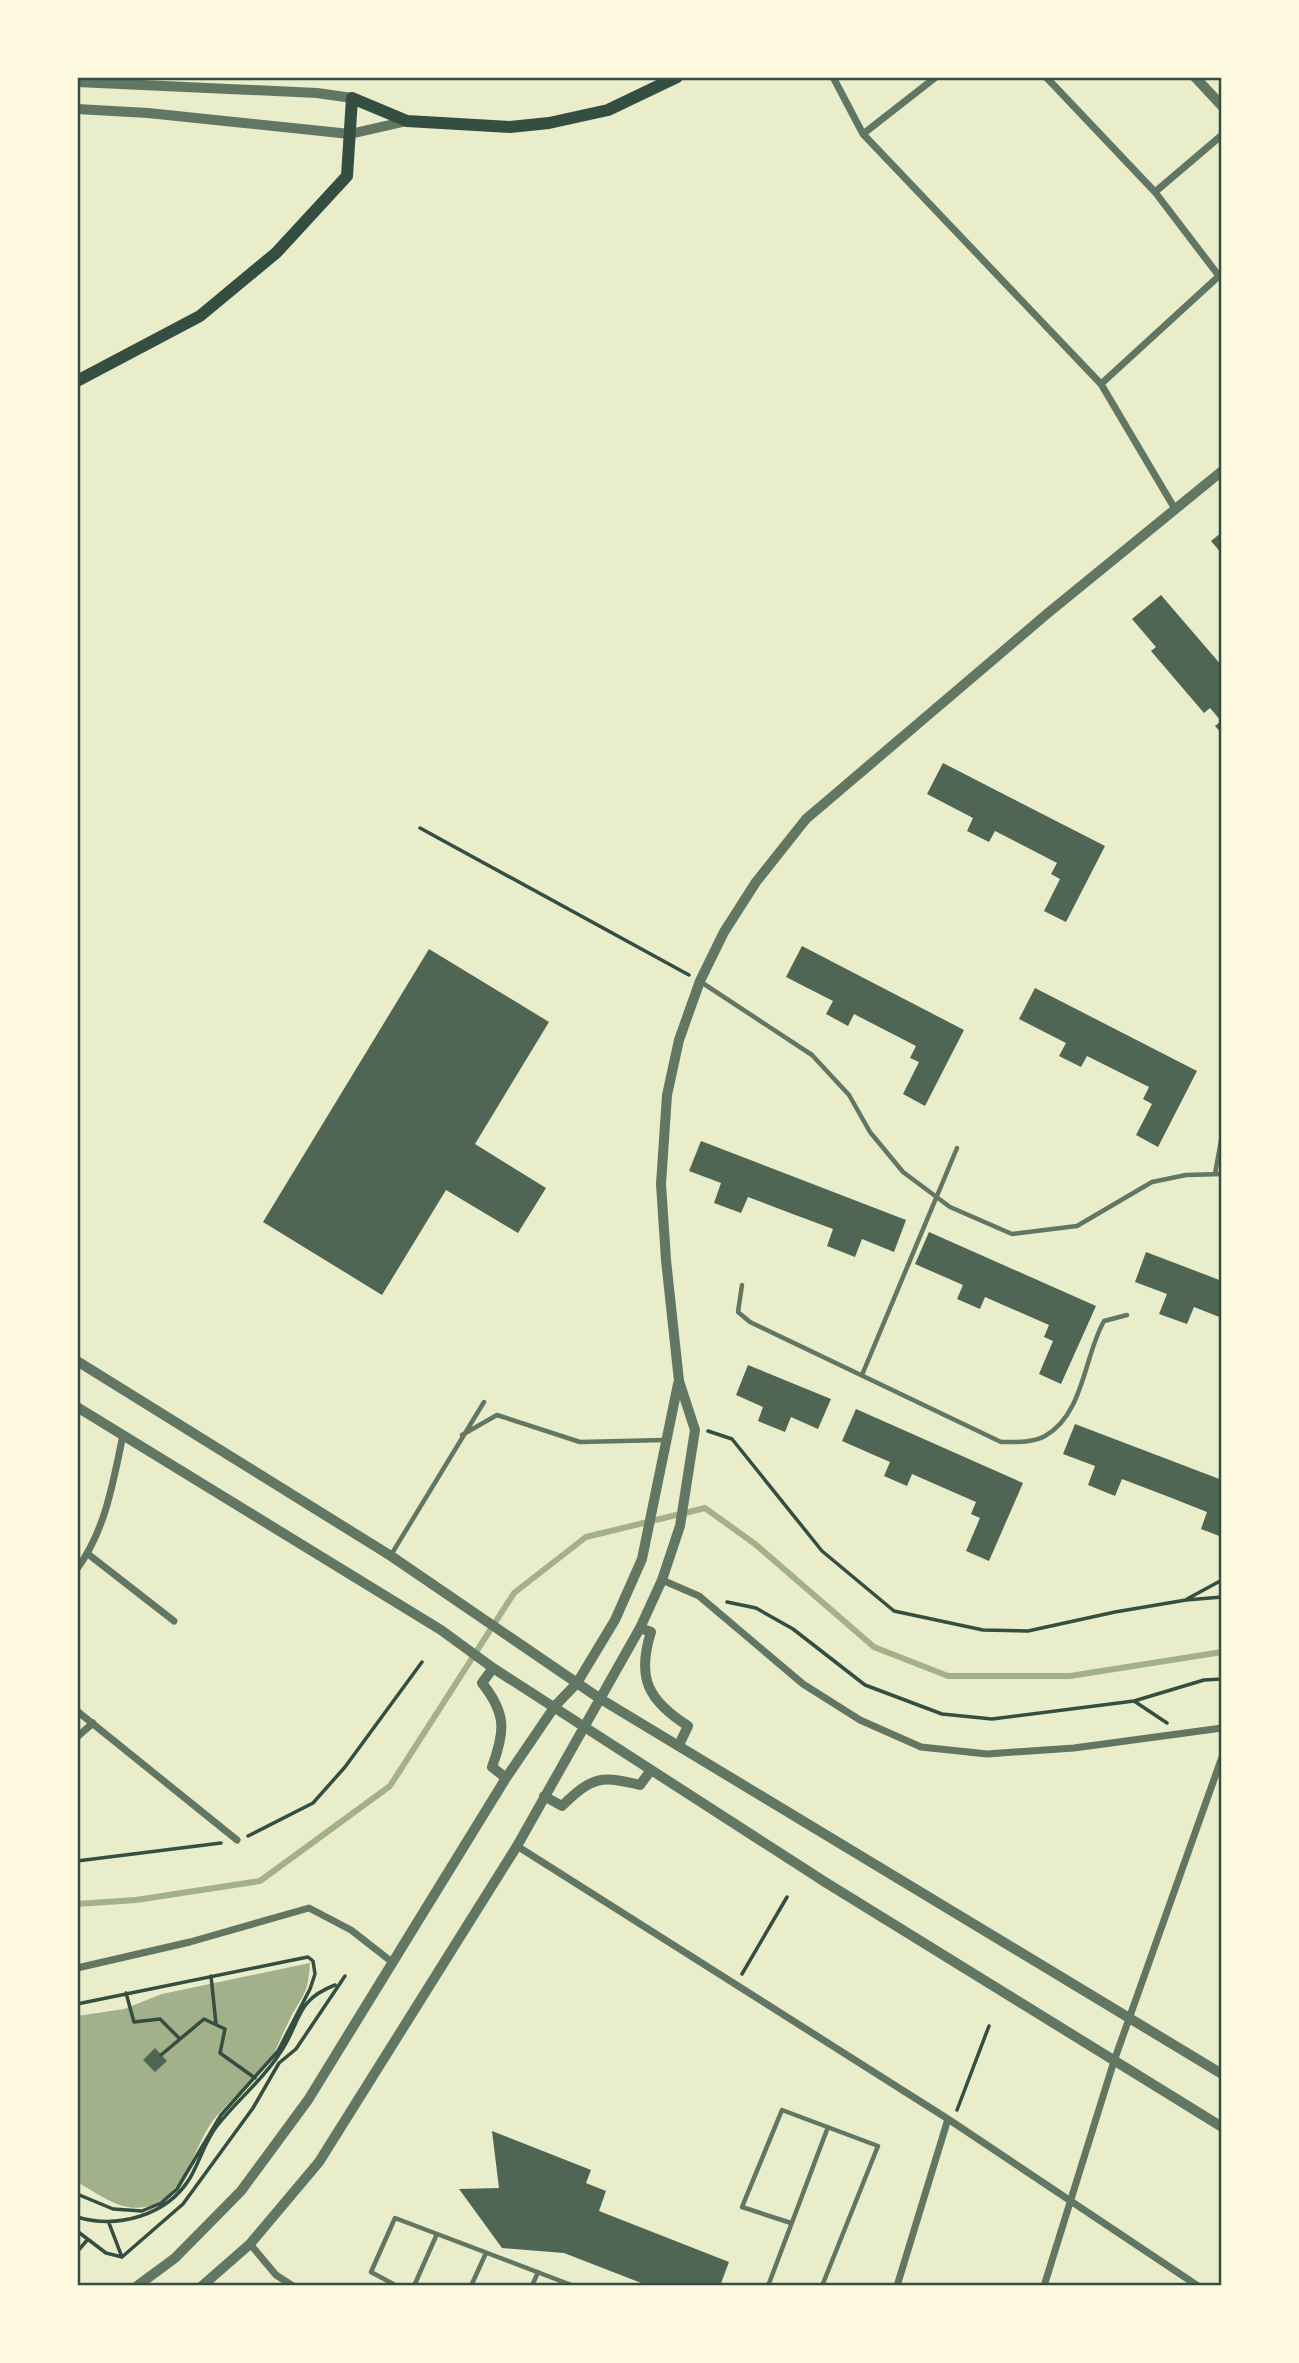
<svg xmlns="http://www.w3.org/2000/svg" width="1299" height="2363" viewBox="0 0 1299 2363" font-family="'Nunito Sans',sans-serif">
  <rect width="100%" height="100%" fill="#e9edc9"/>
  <path fill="#a3b18a" d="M310,1963C308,1996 303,1993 289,2021C283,2032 279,2044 273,2055C256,2080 230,2098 212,2122C193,2149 183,2200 145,2207C119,2212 98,2193 77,2182V2016L124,2009L162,1994Z"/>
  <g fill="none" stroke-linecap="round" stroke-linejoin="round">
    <path stroke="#a3b18a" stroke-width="6" d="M77,1904L136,1900L260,1881L390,1786L514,1593L586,1537L705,1508L755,1544L874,1647L948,1676H1070L1222,1652"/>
  </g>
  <path fill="#4f6655" d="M1222,532V554L1211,541Z
    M1161,595L1222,666V734L1215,726L1221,721L1210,708L1204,713L1151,651L1156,647L1132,619Z
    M943,763L1105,846L1066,922L1044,911L1060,879L1051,874L1057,863L995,831L989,842L967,831L973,818L927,794Z
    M802,946L964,1030L925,1106L903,1094L919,1062L910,1058L916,1046L854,1014L848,1026L826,1014L833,1001L786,977Z
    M429,949L549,1022L475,1144L546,1188L518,1233L446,1190L382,1295L263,1222Z
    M1035,988L1197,1071L1158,1147L1136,1135L1152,1104L1143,1099L1149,1087L1087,1056L1081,1067L1059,1056L1066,1043L1019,1019Z
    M701,1141L906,1220L894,1252L862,1239L855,1257L827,1246L833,1229L790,1213L748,1197L741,1213L714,1203L721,1183L689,1171Z
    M929,1232L1096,1306L1061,1384L1039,1374L1053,1341L1044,1337L1049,1325L985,1297L980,1309L957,1299L963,1285L915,1264Z
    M1146,1252L1222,1281V1318L1194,1307L1187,1324L1159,1314L1167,1294L1135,1282Z
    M748,1365L831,1399L818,1429L791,1417L785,1432L758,1421L763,1407L736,1395Z
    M856,1409L1023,1483L989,1561L966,1551L980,1518L971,1514L976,1502L912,1474L907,1486L884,1476L890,1462L842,1441Z
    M1075,1424L1222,1480V1537L1201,1529L1207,1512L1164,1495L1122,1479L1115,1496L1088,1485L1095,1466L1063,1454Z
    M155,2048L167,2061L155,2072L143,2060Z
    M492,2131L591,2170L586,2183L606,2191L599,2211L729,2262L720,2286H649L564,2253L502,2248L459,2189L499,2188Z"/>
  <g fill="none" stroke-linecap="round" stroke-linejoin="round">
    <path stroke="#344e41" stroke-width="3.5" d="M420,828L689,975
      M708,1431L732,1439L822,1551L894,1611L983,1630L1028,1631L1115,1612L1186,1600L1222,1597
      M1187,1599L1222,1580
      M727,1602L756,1608L793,1629L865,1685L942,1714L992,1719L1134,1701L1204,1680L1222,1679
      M1134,1701L1167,1723
      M248,1836L313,1803L345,1767L422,1662
      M77,1861L221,1843
      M742,1974L787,1897
      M211,1976L216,2024
      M126,1993L134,2022L160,2019L180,2039
      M77,2004L288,1961L308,1957L313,1961L315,1974L310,1989L278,2051L221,2115L177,2189L161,2203L142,2211L113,2209L77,2194
      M161,2055L204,2019L225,2029L220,2053L255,2078
      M957,2110L989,2026
      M77,2217C117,2229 167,2216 190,2178C200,2161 205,2141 217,2126C237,2100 263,2080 280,2053C302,2021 294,2001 335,1985
      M109,2223L122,2257
      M77,2231L106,2253L122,2257L183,2204L253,2108L279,2063L296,2049L345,1976
      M77,2252L88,2239"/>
    <path stroke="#617663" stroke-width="4.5" d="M701,982L812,1055L849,1095L870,1132L903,1172L950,1207L1012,1234L1077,1226L1152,1182L1186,1175L1222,1174
      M1215,1174L1222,1135
      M742,1285L738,1312L750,1322L1001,1442C1014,1442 1033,1443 1045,1436C1084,1414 1084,1356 1104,1321L1127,1315
      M862,1375L957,1148
      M462,1435L497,1415L580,1442L664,1440
      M391,1555L484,1402
      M791,2223L742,2207L782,2110L878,2146L822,2286
      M397,2286L371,2272L395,2218L574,2286
      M414,2286L437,2234
      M471,2286L486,2253
      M532,2286L538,2272
      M768,2286L828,2127"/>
    <path stroke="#617663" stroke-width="7" d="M833,77L863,134L1101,384L1175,509
      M1046,77L1155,192L1219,276L1101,384
      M863,134L936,77
      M1155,192L1222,135
      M88,1554L174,1621
      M77,1569C106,1529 113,1482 123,1435
      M662,1580L699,1596L803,1684L860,1720L921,1747L987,1754L1074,1748L1222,1728
      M77,1711L237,1840
      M77,1737L93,1723
      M517,1846L948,2119L1198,2286
      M77,1968L190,1942L309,1908L351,1930L392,1962
      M250,2244L276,2275L293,2286
      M897,2286L948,2119
      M1044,2286L1114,2061L1222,1757"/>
    <path stroke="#617663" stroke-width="10" d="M1195,77L1222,106
      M77,82L317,93L352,98
      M77,109L148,113L350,134L407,121
      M77,1361L391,1556L599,1698L1222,2074
      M77,1407L441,1630L493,1668L825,1882L1222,2127
      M640,1628L651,1632C636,1679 649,1701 688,1726L679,1745
      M493,1668L482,1683C507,1714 505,1732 492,1767L506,1778
      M544,1796L562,1806C592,1777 600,1775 640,1785L651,1770
      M137,2286L175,2258L241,2191L308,2100L506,1778L555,1706L577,1683L615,1620L642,1559L678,1384
      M202,2286L250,2244L319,2162L517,1846L640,1628L662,1580L680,1526L695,1430L679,1381L666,1260L661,1184L667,1095L679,1040L700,981L724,932L756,882L806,819L1048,613L1222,471"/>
    <path stroke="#344e41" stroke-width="12" d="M77,381L200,316L276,253L347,176L352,98L407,121L510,127L549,123L608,110L677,77"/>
  </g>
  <rect width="1299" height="2363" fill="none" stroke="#fefae0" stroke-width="158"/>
  <rect x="79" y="79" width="1141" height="2205" fill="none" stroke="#344e41" stroke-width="2.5"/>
</svg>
